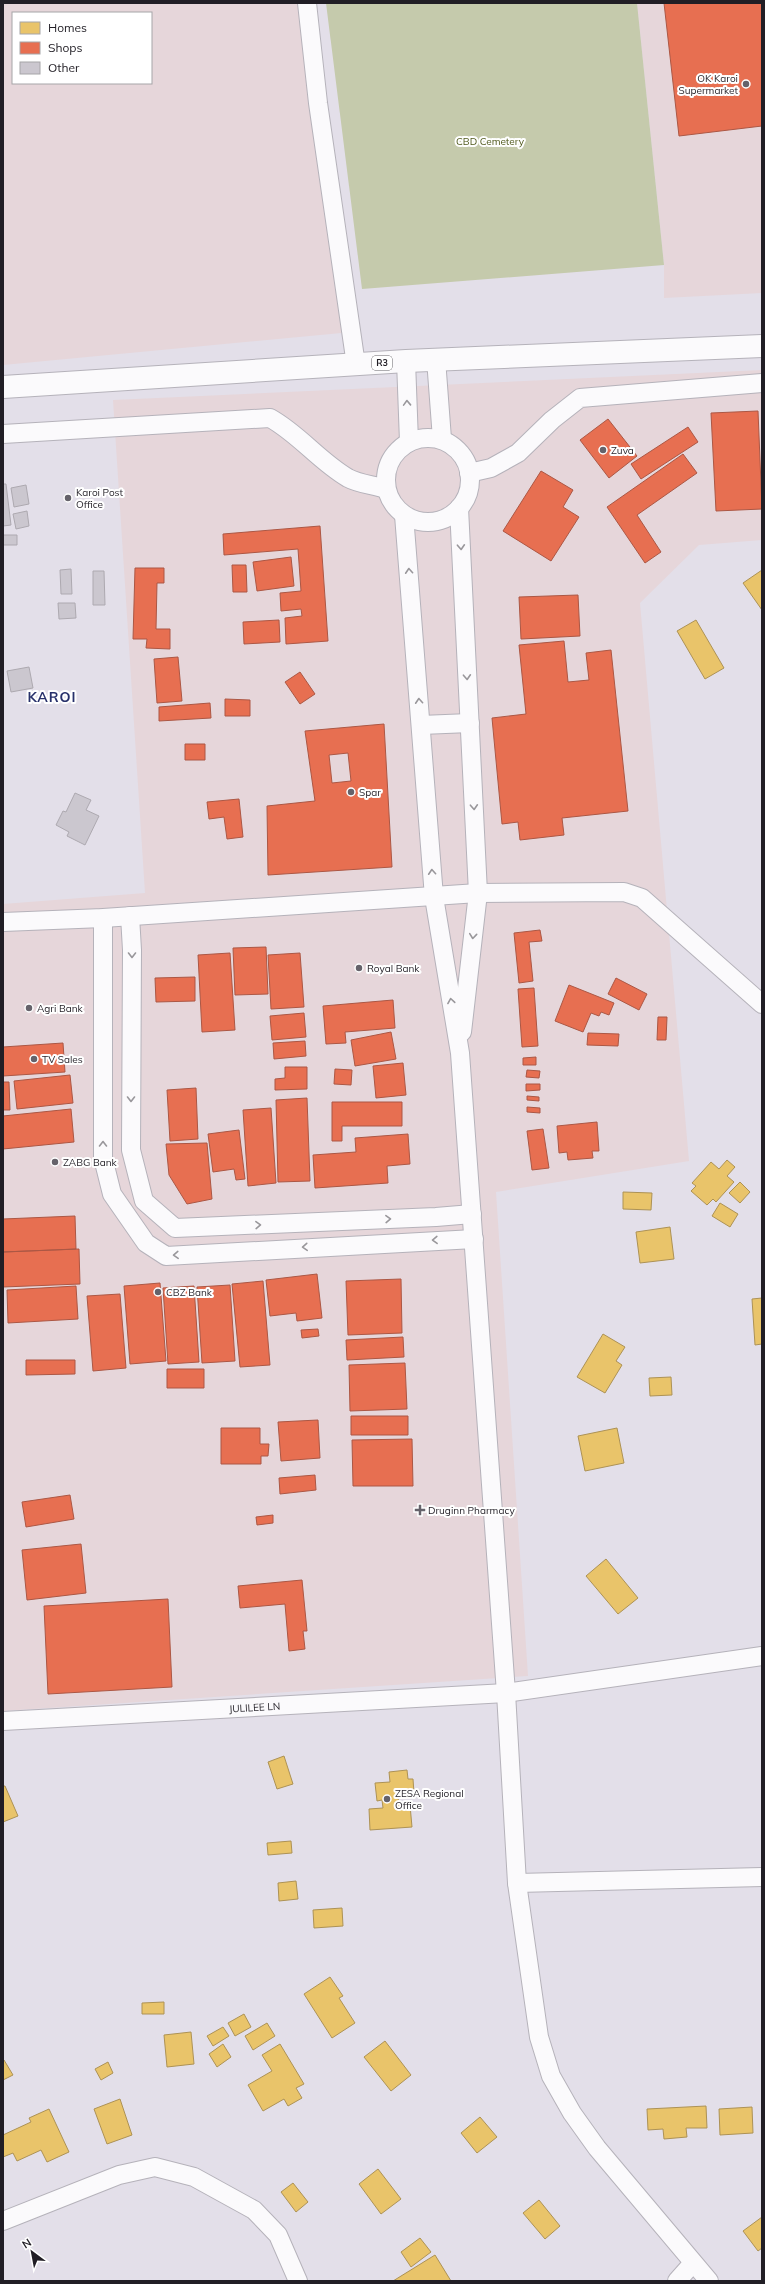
<svg xmlns="http://www.w3.org/2000/svg" width="765" height="2284" viewBox="0 0 765 2284" font-family="Mulish,sans-serif">
  <rect width="100%" height="100%" fill="#e3dfe9"/>
  <path fill="#e6d6da" fill-rule="evenodd" d="M3,3H313L352,332L3,365ZM13,13H151V83H13Z
    M637,3H762V293L664,298V265Z
    M762,370V540L699,545L640,603L689,1161L496,1192L528,1676L3,1711V904L145,893L113,400Z"/>
  <path fill="#c5caac" d="M326,3H637L664,265L362,289Z"/>
  <path fill="#e9c46a" stroke="#ad9255" d="M762,570V610L743,583Z
    M696,620L724,668L705,679L677,631Z
    M727,1160L735,1167L727,1176L734,1182L716,1202L713,1199L707,1205L691,1191L696,1186L692,1183L711,1162L719,1169Z
    M740,1182L750,1192L740,1203L729,1193Z
    M623,1192L652,1193L651,1210L623,1209Z
    M720,1203L738,1214L730,1227L712,1216Z
    M670,1227L674,1259L640,1263L636,1232Z
    M762,1298V1344L755,1345L752,1299Z
    M603,1334L625,1347L616,1361L622,1365L605,1393L577,1377Z
    M671,1377L672,1395L650,1396L649,1378Z
    M617,1428L624,1463L585,1471L578,1436Z
    M606,1559L638,1598L618,1614L586,1576Z
    M284,1756L293,1784L277,1789L268,1762Z
    M407,1770L408,1779H413L414,1793H408L409,1797H398L399,1806L410,1805L412,1827L370,1830L369,1809L383,1808L382,1800L377,1801L375,1783L390,1782L389,1772Z
    M3,1786H5L18,1816L3,1822Z
    M291,1841L292,1853L268,1855L267,1843Z
    M296,1881L298,1899L279,1901L278,1883Z
    M342,1908L343,1926L314,1928L313,1910Z
    M330,1977L343,1996L339,1998L355,2023L332,2038L304,1994Z
    M164,2002V2014H142V2003Z
    M244,2014L251,2027L235,2036L228,2023Z
    M267,2023L275,2036L253,2050L245,2036Z
    M223,2027L229,2036L213,2046L207,2036Z
    M191,2032L194,2064L167,2067L164,2035Z
    M385,2041L411,2075L391,2091L364,2057Z
    M223,2044L231,2057L217,2067L209,2054Z
    M280,2044L304,2084L296,2088L302,2098L288,2106L284,2099L263,2111L248,2085L272,2071L262,2055Z
    M3,2060H4L13,2075L3,2080Z
    M108,2062L113,2073L101,2080L95,2069Z
    M120,2099L132,2135L107,2144L94,2109Z
    M706,2106L707,2128H686L687,2137L664,2139L663,2129L648,2130L647,2109Z
    M752,2107L753,2133L720,2135L719,2109Z
    M49,2109L69,2152L47,2162L41,2150L17,2161L13,2153L3,2157V2135L31,2122L29,2118Z
    M480,2117L497,2137L477,2153L461,2133Z
    M378,2169L401,2199L381,2214L359,2184Z
    M293,2183L308,2202L296,2212L281,2192Z
    M539,2200L560,2226L545,2239L523,2213Z
    M762,2217V2248L758,2251L743,2231Z
    M420,2238L431,2252L411,2267L401,2252Z
    M435,2255L451,2281H393Z"/>
  <path fill="#e76f51" stroke="#ac5744" fill-rule="evenodd" d="M664,3H762V126L679,136Z
    M758,411L762,509L716,511L711,413Z
    M608,419L637,456L609,478L580,440Z
    M688,427L698,442L641,479L631,464Z
    M683,454L697,473L637,515L661,552L645,563L607,507Z
    M541,471L573,490L563,507L579,517L551,561L503,531Z
    M320,526L328,641L286,644L285,618L302,616L301,609L281,611L280,593L301,591L298,549L224,555L223,534Z
    M291,557L294,586L257,591L253,562Z
    M232,565H246L247,592H233Z
    M135,568H164V583H157L156,629H170V649L146,648L147,639H133Z
    M578,595L580,636L521,639L519,597Z
    M279,620L280,642L244,644L243,622Z
    M564,641L568,682L589,680L586,653L611,650L628,811L562,818L564,835L520,840L518,822L502,824L492,718L526,714L519,645Z
    M178,657L182,701L157,703L154,659Z
    M300,672L315,694L300,704L285,682Z
    M225,699L250,700V716H225Z
    M210,703L211,718L159,721V707Z
    M384,724L392,867L268,875L267,806L315,801L305,731ZM348,753L351,781L332,783L329,755Z
    M185,744H205V760H185Z
    M239,799L243,837L227,839L224,817L209,819L207,802Z
    M540,930L542,941L529,942L533,981L519,983L514,933Z
    M266,947L268,994L235,995L233,948Z
    M230,953L235,1030L202,1032L198,955Z
    M300,953L304,1007L271,1009L268,955Z
    M195,977V1001L156,1002L155,978Z
    M616,978L647,994L639,1010L608,994Z
    M569,985L614,1003L609,1015L601,1012L599,1016L591,1013L583,1032L555,1021Z
    M534,988L538,1046L522,1047L518,989Z
    M393,1000L395,1028L345,1032L346,1043L326,1044L323,1006Z
    M304,1013L306,1037L272,1040L270,1016Z
    M658,1017H667L666,1040H657Z
    M391,1032L396,1059L355,1066L351,1040Z
    M588,1033L619,1034L618,1046L587,1045Z
    M305,1041L306,1056L274,1059L273,1043Z
    M63,1043L65,1072L3,1076V1047Z
    M536,1057V1065H523V1058Z
    M403,1063L406,1095L376,1098L373,1066Z
    M285,1067H307V1089L275,1090V1079L285,1078Z
    M335,1069L352,1070L351,1085L334,1084Z
    M527,1070L540,1071L539,1078L526,1077Z
    M70,1075L73,1103L17,1109L14,1081Z
    M3,1082H9L10,1110H3Z
    M526,1084H540V1090L526,1091Z
    M196,1088L198,1139L170,1141L167,1090Z
    M527,1096L539,1097V1101L527,1100Z
    M307,1098L310,1181L278,1182L276,1100Z
    M332,1102H402V1126H342V1141H332Z
    M527,1107L540,1108V1113L527,1112Z
    M271,1108L276,1183L248,1186L243,1110Z
    M71,1109L74,1142L3,1149V1116Z
    M597,1122L599,1151H592L593,1158L568,1160L567,1152L559,1153L557,1126Z
    M543,1129L549,1168L532,1170L527,1131Z
    M239,1130L245,1179L236,1180L234,1169L213,1172L208,1134Z
    M408,1134L410,1164L387,1166L388,1183L315,1188L313,1155L356,1152L355,1138Z
    M207,1143L212,1199L187,1204L169,1175L166,1144Z
    M75,1216L76,1249L3,1252V1219Z
    M79,1249L80,1284L3,1287V1252Z
    M317,1274L322,1318L297,1321L296,1313L270,1316L266,1280Z
    M401,1279L402,1333L348,1335L346,1281Z
    M263,1281L270,1365L240,1367L232,1284Z
    M160,1283L166,1361L130,1364L124,1286Z
    M230,1285L235,1361L202,1363L197,1287Z
    M76,1286L78,1319L8,1323L7,1290Z
    M194,1286L199,1362L168,1364L163,1288Z
    M120,1294L126,1368L93,1371L87,1296Z
    M318,1329L319,1336L302,1338L301,1330Z
    M403,1337L404,1357L347,1360L346,1340Z
    M26,1360H75V1374L26,1375Z
    M405,1363L407,1409L350,1411L349,1365Z
    M167,1369H204V1388H167Z
    M351,1416H408V1435H351Z
    M318,1420L320,1458L281,1461L278,1422Z
    M221,1428H260V1444H269L268,1456H261V1464H221Z
    M412,1439L413,1486H353L352,1440Z
    M315,1475L316,1490L280,1494L279,1478Z
    M70,1495L74,1519L26,1527L22,1502Z
    M273,1515V1523L257,1525L256,1517Z
    M81,1544L86,1593L27,1600L22,1550Z
    M302,1580L307,1631H303L305,1649L289,1651L285,1604L240,1608L238,1586Z
    M168,1599L172,1687L48,1694L44,1606Z"/>
  <path fill="#cbc7cf" stroke="#ada9b0" d="M3,484H6L11,525L3,526Z
    M26,485L29,504L14,507L11,488Z
    M27,511L29,526L16,529L13,514Z
    M3,535H17V545H3Z
    M71,569L72,594H61L60,570Z
    M93,571H104L105,605H93Z
    M58,603H75L76,618L59,619Z
    M29,667L33,688L11,692L7,671Z
    M75,793L91,800L86,810L99,816L85,845L67,836L69,832L56,825L63,811L66,812Z"/>
  <g fill="none" stroke-linecap="round" stroke-linejoin="round">
    <defs>
      <g id="minor">
        <path d="M307,3L318,103L356,365"/>
        <path d="M436,359L442,439"/>
        <path d="M406,361L409,442"/>
        <path d="M3,434L270,418C299,434 319,461 348,478C359,484 374,485 386,489"/>
        <circle cx="428" cy="480" r="42"/>
        <path d="M469,473L491,468L518,453L552,420L580,398L762,383"/>
        <path d="M459,508L478,893L462,1032"/>
        <path d="M404,515L434,897L460,1053L506,1693L517,1883L539,2037L551,2076L572,2113L597,2148L709,2281"/>
        <path d="M421,725L470,723"/>
        <path d="M130,916L132,950L131,1150L144,1201L175,1228L436,1217L472,1214"/>
        <path d="M103,918V1158L112,1194L146,1243L166,1256L474,1239"/>
        <path d="M3,922L103,918L478,893L624,892L642,898L762,1004"/>
        <path id="s1" d="M3,1721L506,1693L762,1656"/>
        <path d="M517,1883L762,1877"/>
        <path d="M3,2221L119,2175L155,2167L194,2177L254,2210L278,2235L298,2281"/>
        <path d="M677,2281L693,2263"/>
      </g>
      <path id="highway" d="M3,387L406,361L762,346"/>
    </defs>
    <use href="#minor" stroke="#b5b2ba" stroke-width="20"/>
    <use href="#highway" stroke="#b5b2ba" stroke-width="24"/>
    <use href="#minor" stroke="#fbfafc" stroke-width="18"/>
    <use href="#highway" stroke="#fbfafc" stroke-width="22"/>
  </g>
  <defs><path id="oneway-chevron" d="M-2-3.5L2.5 0L-2 3.5" fill="none" stroke-width="1.6" stroke-linecap="round" stroke-linejoin="round"/></defs>
  <g stroke="#99979b">
    <use href="#oneway-chevron" transform="translate(407 403) rotate(-92)"/>
    <use href="#oneway-chevron" transform="translate(461 547) rotate(87)"/>
    <use href="#oneway-chevron" transform="translate(409 571) rotate(-94)"/>
    <use href="#oneway-chevron" transform="translate(467 677) rotate(87)"/>
    <use href="#oneway-chevron" transform="translate(419 701) rotate(-94)"/>
    <use href="#oneway-chevron" transform="translate(474 807) rotate(87)"/>
    <use href="#oneway-chevron" transform="translate(432 872) rotate(-94)"/>
    <use href="#oneway-chevron" transform="translate(473 936) rotate(96)"/>
    <use href="#oneway-chevron" transform="translate(132 955) rotate(90)"/>
    <use href="#oneway-chevron" transform="translate(451 1001) rotate(-99)"/>
    <use href="#oneway-chevron" transform="translate(131 1099) rotate(90)"/>
    <use href="#oneway-chevron" transform="translate(103 1144) rotate(-90)"/>
    <use href="#oneway-chevron" transform="translate(388 1219) rotate(-2)"/>
    <use href="#oneway-chevron" transform="translate(258 1225) rotate(-2)"/>
    <use href="#oneway-chevron" transform="translate(435 1240) rotate(178)"/>
    <use href="#oneway-chevron" transform="translate(305 1247) rotate(176)"/>
    <use href="#oneway-chevron" transform="translate(176 1255) rotate(177)"/>
  </g>
  <g fill="#65626a" stroke="#fff" stroke-width="1.5">
    <circle cx="746" cy="84" r="4"/>
    <circle cx="603" cy="450" r="4"/>
    <circle cx="68" cy="498" r="4"/>
    <circle cx="351" cy="792" r="4"/>
    <circle cx="359" cy="968" r="4"/>
    <circle cx="29" cy="1008" r="4"/>
    <circle cx="34" cy="1059" r="4"/>
    <circle cx="55" cy="1162" r="4"/>
    <circle cx="158" cy="1292" r="4"/>
    <path d="M418 1504h4v4h4v4h-4v4h-4v-4h-4v-4h4z"/>
    <circle cx="387" cy="1799" r="4"/>
  </g>
  <g text-anchor="middle" stroke-width="4" stroke-linejoin="round" paint-order="stroke">
    <rect fill="#fff" stroke="#646266" stroke-width="1" x="372" y="356" width="20" height="14" rx="3"/>
    <g font-size="9" font-weight="bold" fill="#211e25">
      <text x="382" y="366">R3</text>
    </g>
    <g font-size="10" fill="#211e25" stroke="#fff" text-anchor="start">
      <text x="738" y="82" text-anchor="end">OK Karoi<tspan x="738" dy="12">Supermarket</tspan></text>
      <text x="611" y="454">Zuva</text>
      <text x="76" y="496">Karoi Post<tspan x="76" dy="12">Office</tspan></text>
      <text x="359" y="796">Spar</text>
      <text x="367" y="972">Royal Bank</text>
      <text x="37" y="1012">Agri Bank</text>
      <text x="42" y="1063">TV Sales</text>
      <text x="63" y="1166">ZABG Bank</text>
      <text x="166" y="1296">CBZ Bank</text>
      <text x="428" y="1514">Druginn Pharmacy</text>
      <text x="395" y="1797">ZESA Regional<tspan x="395" dy="12">Office</tspan></text>
    </g>
    <g font-size="10" fill="#4f581b" stroke="#fff">
      <text x="490" y="145">CBD Cemetery</text>
    </g>
    <g font-size="10" fill="#211e25" stroke="#fff">
      <text dy="4" stroke="none"><textPath href="#s1" startOffset="252">JULILEE LN</textPath></text>
    </g>
    <g font-size="14" font-weight="bold" letter-spacing="1" fill="#28316b" stroke="#fff">
      <text x="52" y="702">KAROI</text>
    </g>
  </g>
  <rect width="765" height="2284" fill="none" stroke="#211e25" stroke-width="8"/>
  <rect x="12" y="12" width="140" height="72" fill="#ffffff" stroke="#a6a5a8"/>
  <rect x="20" y="22" width="20" height="12" fill="#e9c46a" stroke="#a6a5a8"/>
  <text x="48" y="32" font-size="12" fill="#211e25">Homes</text>
  <rect x="20" y="42" width="20" height="12" fill="#e76f51" stroke="#a6a5a8"/>
  <text x="48" y="52" font-size="12" fill="#211e25">Shops</text>
  <rect x="20" y="62" width="20" height="12" fill="#cbc7cf" stroke="#a6a5a8"/>
  <text x="48" y="72" font-size="12" fill="#211e25">Other</text>
  <g transform="translate(32 2252) rotate(328)" stroke="#ffffff" stroke-width="3" paint-order="stroke">
  <path d="M0-3L7 15L0 10L-7 15Z" fill="#211e25"/>
  <text y="-6" font-size="11" font-weight="bold" text-anchor="middle" fill="#211e25">N</text>
  </g>
</svg>
